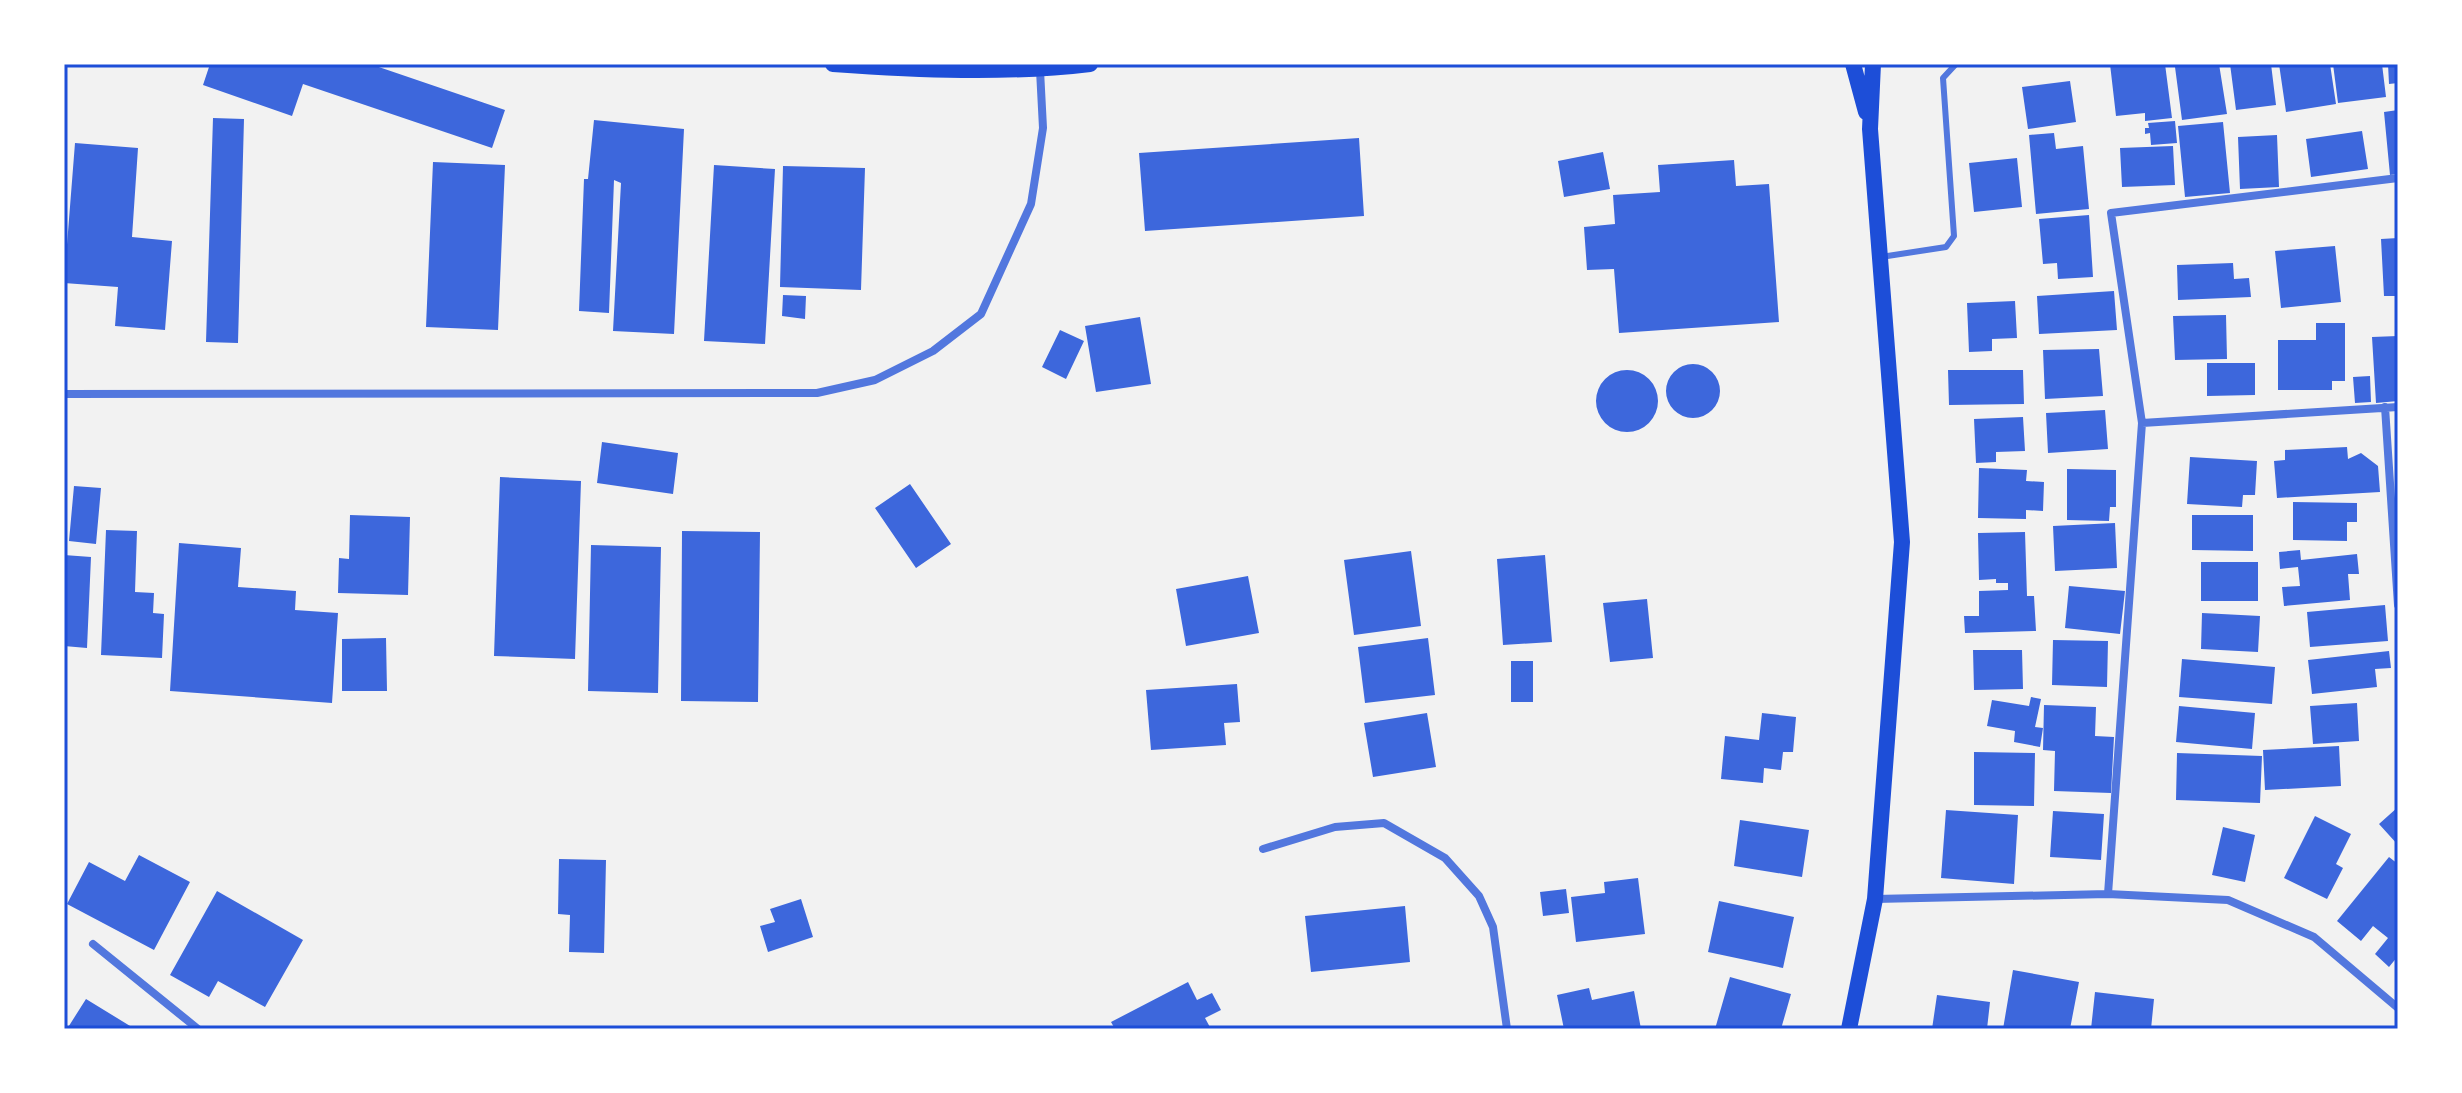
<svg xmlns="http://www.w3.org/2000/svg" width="2462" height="1093" viewBox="0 0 2462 1093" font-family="Montserrat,sans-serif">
  <rect width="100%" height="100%" fill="#f2f2f2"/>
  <path fill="#3d67dc" d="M210,64H370L505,110L492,148L303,84L292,116L203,85Z
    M2110,64H2165L2172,118L2145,121V113L2116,116Z
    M2200,64H2219L2227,114L2182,120L2175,67Z
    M2230,64H2271L2276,105L2236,110Z
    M2279,64H2330L2336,104L2286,112Z
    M2333,64H2382L2386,97L2338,103Z
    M2388,64H2398V83L2389,84Z
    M2070,81L2076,122L2028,129L2022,87Z
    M2398,110V174L2390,175L2384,112Z
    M213,118L244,119L238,343L206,342Z
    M594,120L684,129L674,334L613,331L621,183L614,180L609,313L579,311L584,179H588Z
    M2175,121L2177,143L2151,145L2150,133L2145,134V128H2149L2148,123Z
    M2223,122L2230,193L2185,197L2178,126Z
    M2362,131L2368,169L2311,177L2306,139Z
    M2054,133L2056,149L2083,146L2089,209L2036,214L2029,135Z
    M2277,135L2279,187L2240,189L2238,137Z
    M1359,138L1364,216L1145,231L1139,153Z
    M75,143L138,148L132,237L172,241L165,330L115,326L118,287L64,283Z
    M2173,146L2175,185L2122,187L2120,148Z
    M1603,152L1610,189L1564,197L1558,161Z
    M2017,158L2022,207L1974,212L1969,163Z
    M1734,160L1736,186L1769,184L1779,322L1619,333L1614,269L1587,270L1584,227L1615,224L1613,195L1660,192L1658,165Z
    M433,162L505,165L498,330L426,327Z
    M714,165L775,169L765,344L704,341Z
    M783,166L865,168L861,290L780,287Z
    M2089,215L2093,277L2058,279L2057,263L2043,264L2039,219Z
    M2398,238V296H2384L2381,239Z
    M2335,246L2341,302L2281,308L2275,251Z
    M2233,263L2234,279L2249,278L2251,297L2178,300L2177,265Z
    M2114,291L2117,330L2039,334L2037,296Z
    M783,295L806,296L805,319L782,316Z
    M2015,301L2017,338L1992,339V351L1969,352L1967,303Z
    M2226,315L2227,359L2175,360L2173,316Z
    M1140,317L1151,384L1096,392L1085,326Z
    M2316,323H2345V381H2332V390H2278V340H2316Z
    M1060,330L1084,341L1066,379L1042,367Z
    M2398,336V401L2376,403L2372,337Z
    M2099,349L2103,396L2045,399L2043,350Z
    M2207,363H2255V395L2207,396Z
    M1666 391a27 27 0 1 1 54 0a27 27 0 1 1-54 0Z
    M1596 401a31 31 0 1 1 62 0a31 31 0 1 1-62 0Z
    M1948,370H2023L2024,404L1949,405Z
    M2370,376L2371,402L2355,403L2353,377Z
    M2105,410L2108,449L2048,453L2046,413Z
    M2023,417L2025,451L1996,452V462L1976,463L1974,419Z
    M602,442L678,453L673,494L597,483Z
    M2347,447L2348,459L2361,453L2378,466L2380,492L2277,498L2274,461L2285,460V450Z
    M2190,457L2257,461L2255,495H2243L2242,507L2187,504Z
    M1979,468L2027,470L2026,481L2044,482L2043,511L2026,510V519L1978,518Z
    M2067,469L2116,470V507H2110L2109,521L2067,520Z
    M500,477L581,481L575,659L494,656Z
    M910,484L951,544L916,568L875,508Z
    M74,486L101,488L96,544L69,541Z
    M2293,502L2357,503V522H2347V541L2293,540Z
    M350,515L410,517L408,595L338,593L339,558L349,559Z
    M2192,515H2253V551L2192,550Z
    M2115,523L2117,568L2055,571L2053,526Z
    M106,530L137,531L135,592L154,593L153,613L164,614L162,658L101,655Z
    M682,531L760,532L758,702L681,701Z
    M2025,532L2027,596H2034L2036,631L1965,633L1964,616H1979V591L2008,590V583H1996V579L1979,580L1978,533Z
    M179,543L241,548L238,587L296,591L295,610L338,613L332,703L170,691Z
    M591,545L661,547L658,693L588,691Z
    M2300,550L2301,560L2357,554L2359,574H2348L2350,600L2284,606L2282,587L2300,586L2298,567L2280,569L2279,552Z
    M1411,551L1421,626L1354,635L1344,560Z
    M64,555L91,557L87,648L64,646Z
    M1545,555L1552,642L1503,645L1497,559Z
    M2201,562H2258V601H2201Z
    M1248,576L1259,633L1186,646L1176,589Z
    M2069,586L2125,591L2120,634L2065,628Z
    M1647,599L1653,658L1610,662L1603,603Z
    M2385,605L2388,641L2310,647L2307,612Z
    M2202,613L2260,616L2258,652L2201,649Z
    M386,638L387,691H342V639Z
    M1428,638L1435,695L1365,703L1358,647Z
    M2053,640L2108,641L2107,687L2052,685Z
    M1973,650H2022L2023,689L1974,690Z
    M2389,651L2391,668L2375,669L2377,687L2312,694L2308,660Z
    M2182,659L2275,667L2272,704L2179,697Z
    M1511,661H1533V702H1511Z
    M1237,684L1240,722L1224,723L1226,745L1151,750L1146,690Z
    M2031,697L2041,699L2035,727L2043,728L2040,747L2014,742L2015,731L1987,726L1992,700L2029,706Z
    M2357,703L2359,741L2313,744L2310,706Z
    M2044,705L2096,707L2095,736L2114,737L2111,793L2054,791L2055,751L2043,750Z
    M2179,706L2255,713L2252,749L2176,742Z
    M1427,713L1436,767L1373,777L1364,723Z
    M1762,713L1796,717L1793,752H1783L1781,770L1764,768L1763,783L1721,779L1725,736L1759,740Z
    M2339,746L2341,786L2265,790L2263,750Z
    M1974,752L2035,753L2034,806L1974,805Z
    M2177,753L2262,756L2260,803L2176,800Z
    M2398,807V845L2379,824Z
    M1946,810L2018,815L2014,884L1941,878Z
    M2053,811L2104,814L2101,860L2050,857Z
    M2315,816L2351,834L2336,864L2343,868L2327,899L2284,878Z
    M1740,820L1809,830L1802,877L1734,866Z
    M2223,827L2255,835L2245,882L2212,875Z
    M139,855L190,882L154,950L67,904L89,862L125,881Z
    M2389,857L2398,864V956L2389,967L2375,954L2388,938L2373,926L2361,941L2337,921Z
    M559,859L606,860L604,953L569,952L570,915L558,914Z
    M1638,878L1645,934L1576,942L1571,897L1605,893L1604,882Z
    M1566,889L1569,913L1543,916L1540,892Z
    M217,891L303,940L265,1007L218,981L209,997L170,975Z
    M801,899L813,937L768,952L760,926L775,922L770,909Z
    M1719,901L1794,917L1783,968L1708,952Z
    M1405,906L1410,962L1311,972L1305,916Z
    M2013,970L2079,982L2070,1029H2003Z
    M1730,977L1791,994L1781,1029H1715Z
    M1188,982L1197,1000L1212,993L1221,1010L1205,1018L1211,1029H1115L1111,1022Z
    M1589,988L1592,1000L1634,991L1641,1029H1564L1557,995Z
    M2095,992L2154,999L2151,1029H2091Z
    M1937,995L1990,1002L1987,1029H1932Z
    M86,999L135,1029H67Z"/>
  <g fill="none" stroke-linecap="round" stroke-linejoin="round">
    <path stroke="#5277de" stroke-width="6" d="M1881,257L1946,247L1954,236L1943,78L1956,64"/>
    <path stroke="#5277de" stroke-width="8" d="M64,394L817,393L875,380L933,351L981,314L1031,204L1043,128L1040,70
      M2385,407L2398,605
      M2142,423L2398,407
      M1263,849L1335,827L1384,823L1445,858L1479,896L1493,927L1507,1029
      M2108,894L2142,423L2111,213L2398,178
      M1875,899L2108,894L2228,900L2314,937L2398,1008
      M93,944L198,1029"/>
    <path stroke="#1d4ed8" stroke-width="16" d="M833,64C919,70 1005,74 1090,64
      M1853,64L1866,112
      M1849,1029L1875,899L1902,542L1870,129L1873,64"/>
  </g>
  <rect width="2462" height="1093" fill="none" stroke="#ffffff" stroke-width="132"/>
  <rect x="66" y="66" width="2330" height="961" fill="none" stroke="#1d4ed8" stroke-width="3"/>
</svg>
